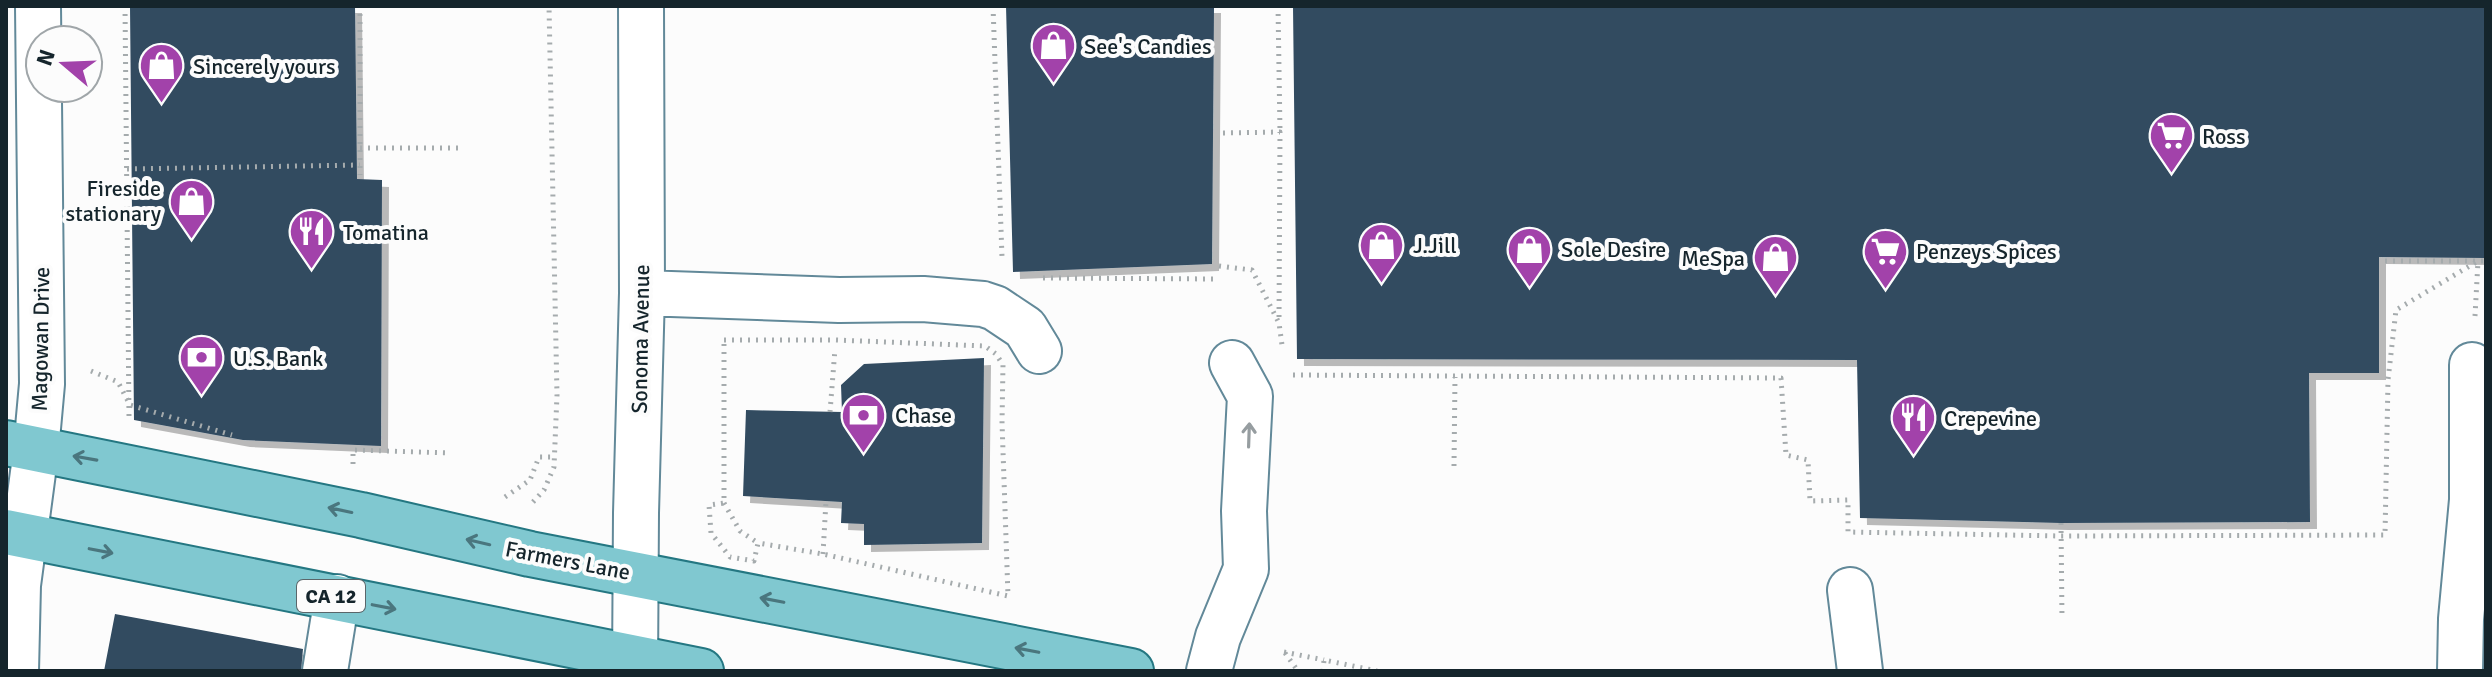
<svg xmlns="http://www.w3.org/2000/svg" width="2492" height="677" viewBox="0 0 2492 677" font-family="Signika,sans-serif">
  <defs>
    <filter id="shadow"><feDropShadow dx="7" dy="7" stdDeviation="0" flood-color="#0004"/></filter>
  </defs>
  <rect width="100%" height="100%" fill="#fcfcfc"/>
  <path fill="#314b61" filter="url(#shadow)" d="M130,6H355L357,179L382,180L381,446L243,440L134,420Z
    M1006,6H1214L1212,264L1013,272Z
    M1293,6H2486V258L2379,257V373H2309L2310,522L2061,523L1860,518L1857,360L1297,359Z
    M984,358L982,543L864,545V524L841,523L842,502L743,496L746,410L842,412L841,385L864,364Z
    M115,614L303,649L301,671H104Z"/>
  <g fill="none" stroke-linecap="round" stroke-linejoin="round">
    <defs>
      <path id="minor" d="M642,293L839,300L923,299L983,304L995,308L1025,328L1039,351
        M1850,590L1860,671
        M16,671L18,585L36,450L42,384L38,6
        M325,671L337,597
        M635,671L636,513L642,293L641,6
        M1209,671L1218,637L1246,569L1244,511L1250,396L1232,363
        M2460,671L2461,619L2472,500V365"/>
      <path id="major" d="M6,443L361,515L530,554L1131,671
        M6,532L701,671"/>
    </defs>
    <use href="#minor" stroke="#628999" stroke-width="48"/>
    <use href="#major" stroke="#247782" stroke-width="48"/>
    <path stroke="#a5abad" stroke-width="5" stroke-dasharray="2 6" stroke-linecap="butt" d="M125,6L129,417
      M360,6V175
      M993,6L1002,257
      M1278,6L1280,132
      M1223,133L1280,132L1279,322
      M360,148H460
      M127,169L360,165
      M2385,261H2486
      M1219,266L1252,270L1279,323L1282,345
      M1043,278L1218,279
      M2475,316L2478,261
      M724,340H836L985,346L996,354L1003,365L1002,422L1008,596L823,554L758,543L754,561L730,557L711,533L709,505L724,503Z
      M91,371L118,382L130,405L232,435
      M1293,375L1781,378L1786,455L1808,460L1810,501L1848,500V532L2061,536L2385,535L2388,380L2396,310L2478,261
      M830,412L835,349
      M353,464V450L449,453
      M1454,466L1455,377
      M505,497L530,480L539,457H555
      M533,502L544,490L554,467L557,395L549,6
      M724,503L740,531L758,543
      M2061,523L2062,619
      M823,554L826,501
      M1284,652L1324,660
      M1285,653L1298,671
      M1323,671L1324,660L1377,671"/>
    <use href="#minor" stroke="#fff" stroke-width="44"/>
    <use href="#major" stroke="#80c8d0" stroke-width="44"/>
  </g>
  <defs><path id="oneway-shaft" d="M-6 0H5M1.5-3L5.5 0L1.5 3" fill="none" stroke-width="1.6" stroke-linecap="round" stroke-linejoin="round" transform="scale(2)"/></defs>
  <use stroke="#969da0" href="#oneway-shaft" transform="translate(1249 435) rotate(-88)"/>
  <g stroke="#4a767e">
    <use href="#oneway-shaft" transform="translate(85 458) rotate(-170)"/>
    <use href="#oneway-shaft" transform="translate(340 510) rotate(-168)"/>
    <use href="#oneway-shaft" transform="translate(478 542) rotate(-167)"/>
    <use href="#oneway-shaft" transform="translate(101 551) rotate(11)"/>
    <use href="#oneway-shaft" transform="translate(772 600) rotate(-169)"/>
    <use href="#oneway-shaft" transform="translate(384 607) rotate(11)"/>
    <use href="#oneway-shaft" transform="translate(1027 650) rotate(-169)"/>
  </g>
  <defs>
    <symbol id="shop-pin" viewBox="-11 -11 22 30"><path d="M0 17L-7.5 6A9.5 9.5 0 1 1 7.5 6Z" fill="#a242aa" stroke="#fcfcfc"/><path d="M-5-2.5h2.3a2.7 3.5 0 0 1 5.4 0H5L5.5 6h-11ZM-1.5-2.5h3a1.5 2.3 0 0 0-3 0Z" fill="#fff"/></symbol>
    <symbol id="supermarket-pin" viewBox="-11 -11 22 30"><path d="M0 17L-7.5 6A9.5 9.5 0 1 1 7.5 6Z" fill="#a242aa" stroke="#fcfcfc"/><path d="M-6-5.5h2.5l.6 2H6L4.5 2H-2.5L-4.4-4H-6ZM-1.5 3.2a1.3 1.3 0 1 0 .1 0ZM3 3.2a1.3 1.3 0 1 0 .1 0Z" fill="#fff"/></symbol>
    <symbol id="restaurant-pin" viewBox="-11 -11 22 30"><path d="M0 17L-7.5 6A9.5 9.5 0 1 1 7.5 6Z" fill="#a242aa" stroke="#fcfcfc"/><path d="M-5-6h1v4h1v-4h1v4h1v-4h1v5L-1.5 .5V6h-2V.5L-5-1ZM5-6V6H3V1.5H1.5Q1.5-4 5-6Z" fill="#fff"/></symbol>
    <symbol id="bank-pin" viewBox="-11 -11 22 30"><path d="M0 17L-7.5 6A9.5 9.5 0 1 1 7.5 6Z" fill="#a242aa" stroke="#fcfcfc"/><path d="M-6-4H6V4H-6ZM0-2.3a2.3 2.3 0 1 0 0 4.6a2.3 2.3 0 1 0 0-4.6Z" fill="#fff"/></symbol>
  </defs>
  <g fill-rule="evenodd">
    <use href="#shop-pin" x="1028" y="20" width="51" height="69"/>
    <use href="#shop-pin" x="136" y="40" width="51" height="69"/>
    <use href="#supermarket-pin" x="2146" y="110" width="51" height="69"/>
    <use href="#shop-pin" x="166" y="176" width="51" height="69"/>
    <use href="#restaurant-pin" x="286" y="206" width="51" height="69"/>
    <use href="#shop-pin" x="1356" y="220" width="51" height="69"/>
    <use href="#shop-pin" x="1504" y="224" width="51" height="69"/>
    <use href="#supermarket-pin" x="1860" y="226" width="51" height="69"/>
    <use href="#shop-pin" x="1750" y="232" width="51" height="69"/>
    <use href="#bank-pin" x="176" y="332" width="51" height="69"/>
    <use href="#bank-pin" x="838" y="390" width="51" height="69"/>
    <use href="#restaurant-pin" x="1888" y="392" width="51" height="69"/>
  </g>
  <g text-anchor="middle" stroke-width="8" stroke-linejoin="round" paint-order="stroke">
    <rect fill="#fcfcfc" stroke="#5a666a" stroke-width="2" x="297" y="580" width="68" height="32" rx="6"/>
    <g font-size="20" font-weight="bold" fill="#15252c">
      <text x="331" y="603">CA 12</text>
    </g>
    <g font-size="22" fill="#15252c" stroke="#fcfcfc" text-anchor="start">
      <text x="1084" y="54">See's Candies</text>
      <text x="193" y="74">Sincerely yours</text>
      <text x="2202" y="144">Ross</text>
      <text x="161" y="196" text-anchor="end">Fireside<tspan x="161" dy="25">stationary</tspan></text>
      <text x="343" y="240">Tomatina</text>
      <text x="1413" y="253">J.Jill</text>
      <text x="1561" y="257">Sole Desire</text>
      <text x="1916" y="259">Penzeys Spices</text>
      <text x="1745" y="266" text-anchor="end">MeSpa</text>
      <text x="233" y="366">U.S. Bank</text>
      <text x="895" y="423">Chase</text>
      <text x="1944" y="426">Crepevine</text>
    </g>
    <g font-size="22" fill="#15252c" stroke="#fcfcfc">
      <text transform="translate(40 339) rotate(-89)" y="8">Magowan Drive</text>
      <text transform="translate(640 339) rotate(-89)" y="8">Sonoma Avenue</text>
      <text transform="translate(568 560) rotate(11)" y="8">Farmers Lane</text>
    </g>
  </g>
  <rect width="2492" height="677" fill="none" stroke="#15252c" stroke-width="16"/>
  <g transform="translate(64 64) rotate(289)"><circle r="38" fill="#fcfcfc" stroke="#a0a6a9" stroke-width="2"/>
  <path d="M0-6L14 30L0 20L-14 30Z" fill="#a242aa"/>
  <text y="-12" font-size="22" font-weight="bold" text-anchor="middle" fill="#15252c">N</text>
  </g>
</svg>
